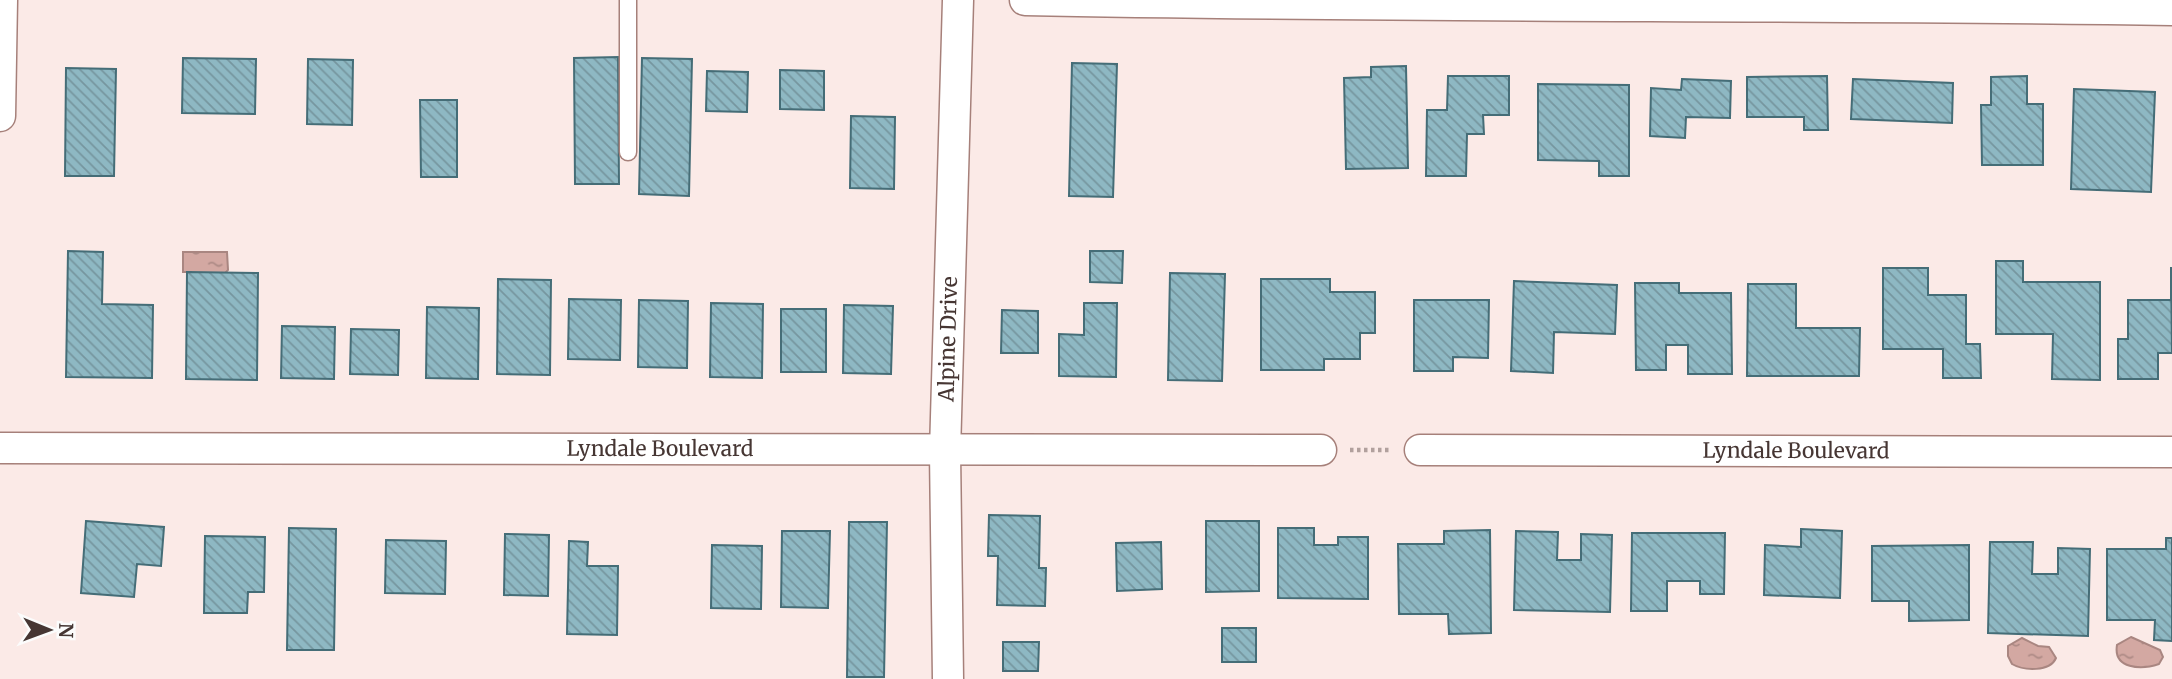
<svg xmlns="http://www.w3.org/2000/svg" width="2172" height="679" viewBox="0 0 2172 679" font-family="Merriweather,serif">
  <defs>
    <pattern id="water-ripples" width="26" height="14" patternUnits="userSpaceOnUse" patternTransform="scale(1.75)"><rect width="26" height="14" fill="#d3a8a2"/><path d="M2 4q2-2 4 0t4 0M15 11q2-2 4 0t4 0" fill="none" stroke="#ad8a85"/></pattern>
    <pattern id="building-back-hatch" width="6" height="6" patternUnits="userSpaceOnUse" patternTransform="scale(1.75)"><rect width="6" height="6" fill="#8eb8c3"/><path d="M-1 5l2 2M0 0l6 6M5-1l2 2" fill="none" stroke="#76969f"/></pattern>
  </defs>
  <rect width="100%" height="100%" fill="#fbeae7"/>
  <path fill="url(#water-ripples)" stroke="#a98681" stroke-width="2" d="M183,252H227L228,270L218,281L192,282L191,272H183Z
    M2131,637L2160,650L2163,657L2159,664C2141,670 2113,669 2117,645Z
    M2022,638L2038,646L2049,647L2056,658C2050,672 2024,671 2012,664L2008,656V646Z"/>
  <path fill="url(#building-back-hatch)" stroke="#456d77" stroke-width="2" d="M618,57L619,184H575L574,58Z
    M183,58L256,59L255,114L182,113Z
    M642,58L692,59L689,196L639,194Z
    M308,59L353,60L352,125L307,124Z
    M1072,63L1117,64L1113,197L1069,196Z
    M1406,66L1408,168L1346,169L1344,78L1371,77V67Z
    M66,68L116,69L114,176H65Z
    M780,70L824,71V110L780,109Z
    M707,71L748,72L747,112L706,111Z
    M1448,76H1509V115H1483L1484,134H1467L1466,176H1426L1427,110H1447Z
    M1827,76L1828,130H1804V117H1747V77Z
    M2027,76V104H2043V165H1982L1981,105H1991V77Z
    M1682,79L1731,81L1730,118L1686,117L1685,138L1650,136L1651,88L1681,90Z
    M1853,79L1953,83L1952,123L1851,119Z
    M1538,84L1629,85V176H1599V161L1538,160Z
    M2074,89L2155,92L2151,192L2071,189Z
    M420,100H457V177H421Z
    M851,116L895,117L894,189L850,188Z
    M68,251L103,252L102,304L153,305L152,378L66,377Z
    M1090,251H1123L1122,283L1090,282Z
    M1996,261H2023V282H2100V380L2052,379L2053,334H1996Z
    M2171,267L2172,353H2158V379H2118V339H2128V300H2171Z
    M1883,268H1928V295H1966V344H1980L1981,378H1943V349H1883Z
    M187,272L258,273L257,380L186,379Z
    M1170,273L1225,274L1222,381L1168,380Z
    M498,279L551,280L550,375L497,374Z
    M1261,279H1330V292H1375V333H1360V359H1324V370H1261Z
    M1514,281L1617,285L1615,334L1554,332L1553,373L1511,371Z
    M1635,283H1679V293H1731L1732,374H1688V345H1666V370H1636Z
    M1748,284H1796V328H1860L1859,376H1747Z
    M569,299L621,300L620,360L568,359Z
    M639,300L688,301L687,368L638,367Z
    M1414,300H1489L1488,358L1453,357V371H1414Z
    M711,303L763,304L762,378L710,377Z
    M1084,303H1117L1116,377L1059,376V334L1084,335Z
    M844,305L893,306L891,374L843,373Z
    M427,307L479,308L478,379L426,378Z
    M781,309H826V372H781Z
    M1002,310L1038,311V353H1001Z
    M282,326L335,327L334,379L281,378Z
    M351,329L399,330L398,375L350,374Z
    M989,515L1040,516L1039,568H1046L1045,606L997,605L998,556H988Z
    M86,521L164,527L161,566L137,564L134,597L81,593Z
    M1206,521H1259V591L1206,592Z
    M849,522H887L884,677H847Z
    M289,528L336,529L334,650H287Z
    M1278,528H1314V545H1338V537H1368V599L1278,598Z
    M1801,529L1842,531L1840,598L1764,595L1765,545L1801,547Z
    M1490,530L1491,633L1449,634L1448,614H1399L1398,544H1444V531Z
    M782,531H830L828,608L781,607Z
    M1516,531L1558,532L1557,560H1581V534L1612,535L1610,612L1514,610Z
    M1632,533H1725L1724,594H1700V581H1667V611H1631Z
    M505,534L549,535L548,596L504,595Z
    M205,536L265,537L264,592H248L247,613H204Z
    M2166,538H2172V641L2154,640L2155,620H2107V549H2166Z
    M386,540L446,541L445,594L385,593Z
    M569,541L588,542L587,566H618L617,635L567,634Z
    M1161,542L1162,589L1117,591L1116,543Z
    M1990,542H2033L2032,574H2058V548L2090,549L2088,636L1988,633Z
    M712,545L762,546L761,609L711,608Z
    M1969,545V620L1909,621V601H1872V546Z
    M1222,628H1256V662H1222Z
    M1003,642H1039L1038,671H1003Z"/>
  <g fill="none" stroke-linecap="round" stroke-linejoin="round">
    <defs>
      <path id="service" d="M628,152V0"/>
      <g id="minor">
        <path d="M1025,0C1407,8 1790,4 2172,10"/>
        <path d="M0,116L2,0"/>
        <path id="s1" d="M0,448L1321,450"/>
        <path id="s2" d="M1420,450L2172,452"/>
        <path id="s3" d="M948,679L945,452L958,0"/>
      </g>
    </defs>
    <use href="#service" stroke="#a6807a" stroke-width="19"/>
    <use href="#minor" stroke="#a6807a" stroke-width="33"/>
    <path stroke="#b1a09d" stroke-width="4.5" stroke-dasharray="3.5 3.5" stroke-linecap="butt" d="M1350,450H1390"/>
    <use href="#service" stroke="#fff" stroke-width="16"/>
    <use href="#minor" stroke="#fff" stroke-width="30"/>
  </g>
  <g text-anchor="middle" stroke-width="6" stroke-linejoin="round" paint-order="stroke">
    <g font-size="21" fill="#463633" stroke="#fcfcfc">
      <text dy="7" stroke="none"><textPath href="#s3" startOffset="340">Alpine Drive</textPath></text>
      <text dy="7" stroke="none"><textPath href="#s1" startOffset="660">Lyndale Boulevard</textPath></text>
      <text dy="7" stroke="none"><textPath href="#s2" startOffset="376">Lyndale Boulevard</textPath></text>
    </g>
  </g>
  <g transform="translate(49 630) rotate(91)" stroke="#fcfcfc" stroke-width="5" paint-order="stroke">
  <path d="M0-5L12 26L0 18L-12 26Z" fill="#463633"/>
  <text y="-10" font-size="19" font-weight="bold" text-anchor="middle" fill="#463633">N</text>
  </g>
</svg>
